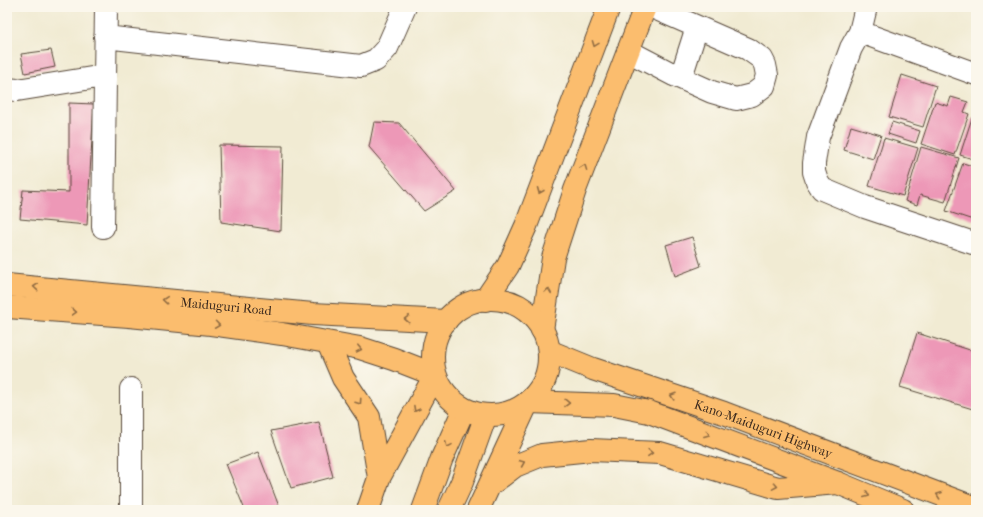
<svg xmlns="http://www.w3.org/2000/svg" width="983" height="517" viewBox="0 0 983 517" font-family="'IM FELL French Canon',serif">
  <rect width="100%" height="100%" fill="#fbf7ec"/>
  <filter id="ink" filterUnits="userSpaceOnUse"><feTurbulence type="fractalNoise" baseFrequency=".025" numOctaves="2"/><feDisplacementMap in="SourceGraphic" scale="8" xChannelSelector="R" yChannelSelector="G"/><feConvolveMatrix kernelMatrix="1 2 1 2 8 2 1 2 1" color-interpolation-filters="sRGB"/></filter>
  <filter id="wash" filterUnits="userSpaceOnUse"><feTurbulence type="fractalNoise" baseFrequency=".012" numOctaves="4" result="noise"/><feDisplacementMap in="SourceGraphic" scale="16" xChannelSelector="R" yChannelSelector="G"/><feGaussianBlur stdDeviation="0.9" result="paint"/><feColorMatrix in="noise" values="0 0 0 0 0 0 0 0 0 0 0 0 0 0 0 0 0 1.4 0 .05"/><feComposite in="paint" operator="in"/></filter>
  <g filter="url(#wash)">
    <rect width="100%" height="100%" fill="#f1ebd3"/>
    <g id="blocks">
      <path fill="#ed98b7" d="M51,50L55,67L25,73L21,54Z
        M902,75L936,86L923,127L889,117Z
        M951,97L968,102L964,112L969,114L955,155L921,144L935,102L948,106Z
        M69,103L94,104L87,225L20,219L23,190L69,192Z
        M972,118L976,119V160L960,155Z
        M374,122L399,123L456,191L424,211L369,147Z
        M892,122L920,131L916,143L888,134Z
        M851,126L881,135L873,159L844,150Z
        M884,138L918,148L903,196L869,186Z
        M219,145L283,146L281,231L221,222Z
        M921,147L959,158L945,202L920,195L917,205L905,201Z
        M963,163L976,167V221L946,211Z
        M692,237L701,266L675,276L666,245Z
        M917,333L976,352V410L900,387Z
        M319,422L333,477L291,488L271,431Z
        M258,452L280,509L276,510H245L226,464Z"/>
    </g>
  </g>
  <g filter="url(#ink)">
    <use href="#blocks" fill-opacity="0" stroke="#564739" stroke-width="1"/>
    <g fill="none" stroke-linecap="round" stroke-linejoin="round">
      <defs>
        <path id="minor" d="M866,7L860,32L851,48L818,137L814,163V172L817,181L822,189L865,207L976,244
          M860,32L976,74
          M105,37L361,66L376,60L387,48L405,7
          M628,51L674,75L712,92L736,99L752,95L764,86L767,75L765,65L762,59L748,49L652,7
          M681,77L697,27
          M7,89L17,90L104,76
          M103,227L106,7
          M131,389V510"/>
        <path id="major" d="M485,300L508,266L526,226L609,7
          M542,330L553,258L575,190L645,7
          M328,343L343,378L369,417L379,478L368,510
          M379,478L435,375
          M490,485L515,466L542,455L591,450L660,453L778,488L838,483
          M423,510L442,458L464,409
          M449,510L462,482L486,415
          M478,510L528,402"/>
        <g id="highway">
          <path id="s1" d="M7,285L313,314L446,321"/>
          <circle cx="491" cy="357" r="58"/>
          <path d="M7,307L129,316L211,324L282,334L360,348L394,359L435,375"/>
          <path id="s2" d="M549,351L593,369L724,413L976,508"/>
          <path d="M528,402L614,405L649,412L838,483L903,510"/>
        </g>
      </defs>
      <use href="#minor" stroke="#564739" stroke-width="24"/>
      <use href="#major" stroke="#564739" stroke-width="24"/>
      <use href="#highway" stroke="#564739" stroke-width="24"/>
      <use href="#minor" stroke="#fff" stroke-width="22"/>
      <use href="#major" stroke="#fbbd6e" stroke-width="22"/>
      <use href="#highway" stroke="#fbbd6e" stroke-width="22"/>
    </g>
    <defs><path id="oneway-chevron" d="M-2-3.5L2.5 0L-2 3.5" fill="none" stroke-width="1.6" stroke-linecap="round" stroke-linejoin="round"/></defs>
    <g stroke="#916c42">
      <use href="#oneway-chevron" transform="translate(595 44) rotate(111)"/>
      <use href="#oneway-chevron" transform="translate(584 167) rotate(-69)"/>
      <use href="#oneway-chevron" transform="translate(540 191) rotate(112)"/>
      <use href="#oneway-chevron" transform="translate(36 287) rotate(-175)"/>
      <use href="#oneway-chevron" transform="translate(548 291) rotate(-82)"/>
      <use href="#oneway-chevron" transform="translate(165 300) rotate(-175)"/>
      <use href="#oneway-chevron" transform="translate(74 312) rotate(4)"/>
      <use href="#oneway-chevron" transform="translate(407 319) rotate(-177)"/>
      <use href="#oneway-chevron" transform="translate(217 325) rotate(8)"/>
      <use href="#oneway-chevron" transform="translate(359 349) rotate(13)"/>
      <use href="#oneway-chevron" transform="translate(673 396) rotate(-162)"/>
      <use href="#oneway-chevron" transform="translate(359 402) rotate(56)"/>
      <use href="#oneway-chevron" transform="translate(567 403) rotate(1)"/>
      <use href="#oneway-chevron" transform="translate(416 409) rotate(119)"/>
      <use href="#oneway-chevron" transform="translate(707 434) rotate(21)"/>
      <use href="#oneway-chevron" transform="translate(448 445) rotate(114)"/>
      <use href="#oneway-chevron" transform="translate(650 453) rotate(3)"/>
      <use href="#oneway-chevron" transform="translate(522 463) rotate(-23)"/>
      <use href="#oneway-chevron" transform="translate(775 486) rotate(10)"/>
      <use href="#oneway-chevron" transform="translate(867 495) rotate(23)"/>
      <use href="#oneway-chevron" transform="translate(939 495) rotate(-160)"/>
    </g>
  </g>
  <g text-anchor="middle" stroke-width="3" stroke-linejoin="round" paint-order="stroke">
    <g font-size="13" fill="#3b2a1e" stroke="#fbf7ec">
      <text dy="5" stroke="none"><textPath href="#s1" startOffset="220">Maiduguri Road</textPath></text>
      <text dy="5" stroke="none"><textPath href="#s2" startOffset="228">Kano-Maiduguri Highway</textPath></text>
    </g>
  </g>
  <rect width="983" height="517" fill="none" stroke="#fbf7ec" stroke-width="24"/>
</svg>
